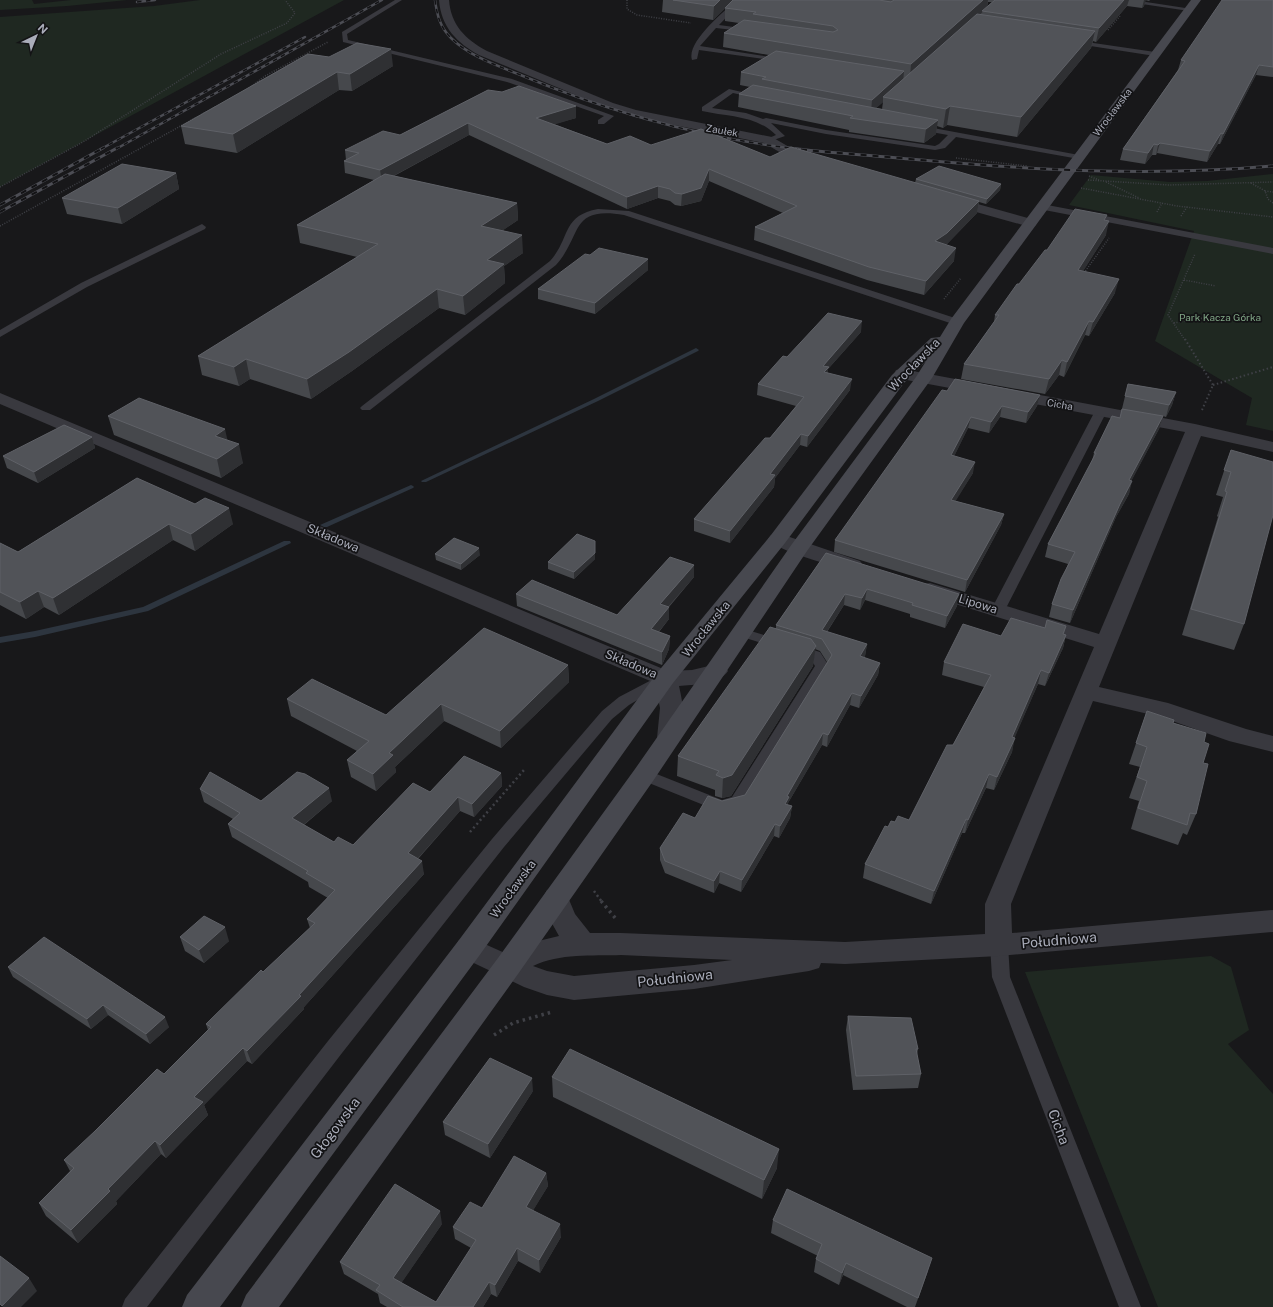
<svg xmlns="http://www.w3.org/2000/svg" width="1273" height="1307" viewBox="0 0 1273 1307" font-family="'Public Sans',sans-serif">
  <rect width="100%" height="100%" fill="#18181a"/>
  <path fill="#1f2821" d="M0,0H32L34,4L71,0H127L67,6L0,10Z
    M200,0H344L0,187V17L154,6Z
    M1273,174V431L1246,425L1252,398L1155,341L1194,231L1069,205L1091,175L1170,182L1207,181Z
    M1211,956L1231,967L1249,1030L1228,1044L1273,1094V1307H1158L1025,972Z"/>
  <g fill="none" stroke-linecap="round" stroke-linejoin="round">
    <path fill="#2d353f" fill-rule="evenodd" d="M696,348L699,350L698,351L598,401L426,482H422L421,481L594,399Z
      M411,485L413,486L414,487L413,488L327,527H324L320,525Z
      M284,541H290L291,543L148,611L35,637L0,643V637L35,631L143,607Z"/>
    <path stroke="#3f4046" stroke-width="1.5" stroke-dasharray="1 1.5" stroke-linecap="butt" d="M627,0V9L637,15L691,23
      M1108,30L1120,16
      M249,88L265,76L328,42
      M956,158L1027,166
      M1089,176L1099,180
      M1088,180L1169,185L1273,182
      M1106,182L1139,198
      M1251,183L1265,191L1268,199L1273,203
      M0,187L83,142L221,54L287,23L295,13L285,0
      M1081,188L1177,206L1273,217
      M1265,191L1273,192
      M1157,212L1162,203
      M1181,216L1187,207
      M0,226L215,107
      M1084,273L1109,238
      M1184,280L1216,286
      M944,299L961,278
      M1174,323L1204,318
      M1185,340L1168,315L1195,254"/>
    <path stroke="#3f4046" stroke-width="2" stroke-dasharray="1.5 2.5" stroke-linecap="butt" d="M1185,339L1213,385
      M1213,385L1273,367
      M1202,410L1213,385"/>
    <path stroke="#3f4046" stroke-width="2.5" stroke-dasharray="2 3" stroke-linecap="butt" d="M470,832L524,770
      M594,891L602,902"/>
    <path stroke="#3f4046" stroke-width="3.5" stroke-dasharray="2.5 4" stroke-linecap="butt" d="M601,901L616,919
      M494,1035L513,1023L552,1012"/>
    <path fill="#39393f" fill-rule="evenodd" d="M395,0H402L347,34L348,40L512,79L614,116L604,124H598V120L604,116L507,82L343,42L342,32Z
      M736,0H743L719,25L749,29L751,30V32L716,28L700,46L783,59L785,60V62L699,50L697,59L692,60C686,42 724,12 736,0Z
      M1115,0H1133L1192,9L1189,11Z
      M1073,40L1155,52L1158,54L1155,56L1071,43L1070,42Z
      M729,89L763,97L759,99L733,93L712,108L746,113L763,119L766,118L826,130L935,146L939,144L948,135L914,129V125H917L1079,155L1083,157L1079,159L956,137L945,148L935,150L826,134L771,123L785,136L768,142L764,140L776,135C756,115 728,117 702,111V107Z
      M1042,204L1273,248V254L1039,209L1038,207Z
      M598,209L629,211L961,320L962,322L957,325L953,324L624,215C569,206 583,235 556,265L370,410H362L360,408L362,406L550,261C571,238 561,216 598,209Z
      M202,224L206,227L205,229L87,287L0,337V330L81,283Z
      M1101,408L1107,411L1005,610L1003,613H993L991,610L1095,411Z
      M741,628L820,652L829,666L743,806L721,812L639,779L636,775L639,771L644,769L722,800L732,797L815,666L810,658L736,635L734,632L736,629Z
      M661,675L666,677L668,680L666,683L629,705L612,719L504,847L342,1053L147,1307H122L125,1299L328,1041L492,839L602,711L619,697Z
      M999,938L1005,940L1008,945L1010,977L1141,1307H1119L992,977L990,945L993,940Z"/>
    <path fill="#39393f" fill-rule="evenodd" d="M439,0H449C451,25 465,39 487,51L613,103L636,110L772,137L796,151L819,158L820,161L814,165L788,157L764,143L634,117L605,107L479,55C457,43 441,27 439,0Z
      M949,196L1035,220L1037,223L1035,226L1030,227L944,203L942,200L944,197Z
      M902,369L1195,424L1273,442V452L1201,436L1099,687L1168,703L1246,729L1273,736V752L1229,741L1161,717L1093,701L1011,904L1012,933L1273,910V932L999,956L845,964L821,963L819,968L809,971L694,989L574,1000L547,995L524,987L459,956L455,948L459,940L469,937L507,954L526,944L559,936L549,918L543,897L547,890L556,886L565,890L575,914L590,933H621L845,942L985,934V904L1094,647L923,594L920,589L923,584L930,583L1099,634L1185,432L896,378L894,374L896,370ZM621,955L732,960L694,965L574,976L547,971L533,966C560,953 592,956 621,955Z
      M0,393L668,671L692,670L717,664L725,666L728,671C720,684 693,685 679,686C683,703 687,727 677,744L669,746L661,744L657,738L660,708L655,683L0,404Z
      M778,533L860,561L863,565L860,569L853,571C837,567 776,551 768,539L771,535Z"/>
    <path fill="#47484f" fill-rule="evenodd" d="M1191,0H1201L964,323L932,378L807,551L653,781L518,974L279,1307H241L246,1295L498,958L635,769L792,544L916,377L926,361L904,383L785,543L673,683L479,956L220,1307H182L187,1295L459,940L657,673L771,535L892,375L931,338L940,337L951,319Z"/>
    <defs>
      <path id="rail-far1" d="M435,0C437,15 440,27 451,38C470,57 499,66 523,76C612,113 702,138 798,149
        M137,2L155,0
        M101,149L305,37
        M116,149L382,0"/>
      <path id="rail" d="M789,148C829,153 869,155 910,159C1032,170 1150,177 1273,166
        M0,205L103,148
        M0,212L117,148"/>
    </defs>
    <use href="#rail-far1" stroke="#4c4d54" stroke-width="2.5"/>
    <use href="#rail" stroke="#4c4d54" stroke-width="3"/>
    <use href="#rail-far1" stroke="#131315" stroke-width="1.5" stroke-dasharray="4.5" stroke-linecap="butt"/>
    <use href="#rail" stroke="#131315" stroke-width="2" stroke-dasharray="6" stroke-linecap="butt"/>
  </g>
  <path fill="#46484c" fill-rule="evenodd" d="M663,0H1150L1149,1L1145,0L1144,6L1142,8L1127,6L1096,42L1093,41L1091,48L1017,137L947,125L943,128L937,126L936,134L924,143L849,132V130L738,107L739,94L750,87L740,85L741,72L769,55L723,47L724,33L739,23L725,21V8L713,20L662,12ZM988,2H992L987,7ZM883,102L882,109L876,108Z
    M1273,0V77L1256,75L1220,144H1218L1207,162L1157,153L1156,155H1152L1145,164L1120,160L1123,149L1178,70L1181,60Z
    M308,54L393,66L352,91L339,90L237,153L185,144L181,126Z
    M488,90L576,118L554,124L607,144L651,145L770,157L915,183L916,179L1001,184L1000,190L986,204L979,202L977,213L946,245L954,261L924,295L867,280L754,240L755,227L783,213L709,181L701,201L681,206L675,205L670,201L658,198L627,209L469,135L394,176L517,203L518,220L503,230L523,253L504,266L505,283L465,315L439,308L352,371L311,399L250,379L239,386L202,375L198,356L357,257L300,243L297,225L374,180L345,173L344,161L346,160L345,150L400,135Z
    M176,173L179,189L122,224L67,214L62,198Z
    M1106,221V235L1083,271L1115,293L1089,336L1085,335L1064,377L1059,375L1045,394L961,379L964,364L994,322L995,315L1047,250Z
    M590,255L648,259V270L595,314L538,299V289Z
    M861,332L828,369V373L850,390L807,447L800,445L775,478L774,487L730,543L694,531V519L770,438L796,406L757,395L758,384L787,357Z
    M1128,384L1176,392L1172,405L1166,417L1163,416L1159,429L1131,481L1129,494L1116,517L1070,623L1049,617L1052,604L1068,564L1045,557L1048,544L1092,461L1094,453L1120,417Z
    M947,391L1040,395L1037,406L1026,423L1000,417L989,433L968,428L954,456L973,473L955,501L1004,514L1001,525L965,592L834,552L835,540Z
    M108,416L228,440L243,463L221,478L114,435Z
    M92,437L95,448L38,483L7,468L3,456Z
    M1231,450L1244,624L1234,650L1182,635L1218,517L1217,516L1223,497L1216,495Z
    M137,478L233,524L195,551L173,540L59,615L44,607L26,619L0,605V543L18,552Z
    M826,553L957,606L945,628L910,617V614L865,600L860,610L844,605L827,632L867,644L865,656L864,658L880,663L878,675L859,708L850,705L827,747L822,745L788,803V805L792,806L790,818L779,838L774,836L741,892L719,883L714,893L665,873L660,860V848L695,818L722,801L745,795L827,662L820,651L815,649L813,666L731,796L722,798L715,796V790L677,776L678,756L776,629V625Z
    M435,554L480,555L461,570L436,560Z
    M595,559L574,579L548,569V562Z
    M694,565V577L669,607V619L659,632L670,636L669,649L662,665L517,606L516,594L617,615Z
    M1066,626L1064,634L1066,635L1063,648L1045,686L1038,684L1014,738L1012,752L994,790L986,788L965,833H962L931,904L863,878L865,864L888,827L909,820L953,745L984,687L942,675L944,662L1001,636L1045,628Z
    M568,665L569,682L501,748L444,721L395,767L396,772L376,791L351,777L347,760L357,751L291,716L287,699L386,715Z
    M1147,711L1173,723L1204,742L1203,763L1196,814L1187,835L1183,833L1178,845L1131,829L1139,801L1129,798L1140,767L1129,764Z
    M501,773L502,786L474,817L460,811L418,859L424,874L304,1007V1009L252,1064L247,1061L204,1105L208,1115L166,1158L161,1154L116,1201L117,1204L78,1243L46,1216L39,1203L70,1171L64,1160L164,1074L208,1030L206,1024L263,972L310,928L307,919L328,898L309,887L308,882L232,837L228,824L233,819L204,802L200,789L261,801H332L304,825L334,842L353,845L430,792Z
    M180,937L229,941L204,963L185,951Z
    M8,967L169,1027L150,1044L108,1015L91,1029L13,977Z
    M848,1016L918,1049L917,1055L921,1074L918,1088L853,1090L846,1030Z
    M552,1077L777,1168L762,1199L553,1097Z
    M533,1091L490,1158L445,1135L443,1122Z
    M546,1173L548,1186L533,1210L561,1237L540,1273L518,1261L497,1297L491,1294L483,1307H387L380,1303L378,1294L344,1274L340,1262L442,1224L401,1283L436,1302L471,1248L455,1239L453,1227L482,1208Z
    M773,1220L928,1271L915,1307H907L843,1275L839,1285L814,1272L816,1259L818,1256L771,1233Z"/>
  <path fill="#2f3033" d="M720,0H734L713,20L714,6Z
    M983,0H988L987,8L910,78L911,64Z
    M1124,0H1129L1127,6L1096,42L1099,28Z
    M1144,0H1146L1144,6L1142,8Z
    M1095,31L1091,48L1017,137L1021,117Z
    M391,49L393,66L352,91L350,74Z
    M1259,65L1256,75L1220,144L1223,134Z
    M904,71L903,84L883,97V102L871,113L872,100Z
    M337,72L339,90L237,153L233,134Z
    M576,106V118L537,130L536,118Z
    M950,106L947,125L943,128L946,109Z
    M938,120L936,134L924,143L926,129Z
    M468,123L469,135L382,182L380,170Z
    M1221,133L1218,144L1207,162L1210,151Z
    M1160,143L1157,153L1156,155L1158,145Z
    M1154,144L1152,155L1145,164L1148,153Z
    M709,169V181L701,201L681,206L682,194Z
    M176,173L179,189L122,224L118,208Z
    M1001,184L1000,190L986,204L987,199Z
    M658,186V198L627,209V197Z
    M979,201L977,213L945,246L935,241Z
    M517,203L518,220L483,244L481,226Z
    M1109,221L1106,235L1075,284L1078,270Z
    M522,235L523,253L504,266L505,283L465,315L463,296L487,260Z
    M956,248L954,261L924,295L926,281Z
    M648,259V270L595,314V303Z
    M1119,279L1115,293L1089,336L1093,322Z
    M437,289L439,308L352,371L311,399L307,379Z
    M862,321L861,332L828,369V378L823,383V366Z
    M1089,321L1085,335L1064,377L1067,362Z
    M246,359L250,379L239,386L234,367Z
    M1062,360L1059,375L1045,394L1049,379Z
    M852,379L850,390L807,447L808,436Z
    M1176,392L1172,405L1166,417L1169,405Z
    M1040,395L1037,406L1026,423L1028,412Z
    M1002,406L1000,417L989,433L991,422Z
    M1163,416L1159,429L1125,493L1129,480Z
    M971,417L968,428L949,467L951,455Z
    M225,429L229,447L215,436Z
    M801,434L800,445L775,478L774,487L730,543V531L770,474Z
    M92,437L95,448L38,483L34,472Z
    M239,444L243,463L221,478L217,459Z
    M975,462L973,473L949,512L951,500Z
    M1132,481L1129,494L1116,517L1070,623L1073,610L1120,504Z
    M229,508L233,524L195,551L191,534Z
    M1004,514L1001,525L965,592L967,580Z
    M169,524L173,540L59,615L53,598Z
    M595,541V559L574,579V572Z
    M479,548L480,555L461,570V564Z
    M694,565V577L660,616V604Z
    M867,589L865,600L860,610L862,598Z
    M38,591L44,607L26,619L20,602Z
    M845,594L844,605L822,639V630Z
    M959,594L957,606L945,628L947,616Z
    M669,607V619L651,641V629Z
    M1066,635L1063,648L1045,686L1049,673Z
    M670,636L669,649L662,665V652Z
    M867,644L865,656L858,668L860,656Z
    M816,646L813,666L731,796L722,798L723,778Z
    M880,663L878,675L859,708L861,696Z
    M568,665L569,682L501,748L500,731Z
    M1041,670L1038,684L1009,751L1012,737Z
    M852,693L850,705L827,747L828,735Z
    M441,704L444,721L395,767L396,772L376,791L373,774L389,753Z
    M823,733L822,745L788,803L787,809L785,804L787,796Z
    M1015,738L1012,752L994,790L997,777Z
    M501,773L502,786L474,817L472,804Z
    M989,774L986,788L965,833L968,820Z
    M329,788L332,801L296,831L292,818Z
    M458,797L460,811L410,867L408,853Z
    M792,806L790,818L779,838L780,826Z
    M966,819L962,833L931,904L934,891Z
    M775,824L774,836L741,892L742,880Z
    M422,861L424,874L304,1007V1009L252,1064L247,1051Z
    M720,871L719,883L714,893V881Z
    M225,927L229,941L204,963L199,950Z
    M103,1005L108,1015L91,1029L87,1019Z
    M165,1017L169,1027L150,1044L146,1034Z
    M243,1048L247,1061L204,1105L208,1115L166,1158L160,1145L194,1097Z
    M532,1078L533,1091L490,1158L488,1144Z
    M155,1141L161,1154L116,1201L117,1204L78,1243L71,1230L108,1189Z
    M779,1149L777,1168L762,1199L764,1180Z
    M546,1173L548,1186L528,1219L526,1207Z
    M440,1211L442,1224L396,1291L393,1278Z
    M560,1224L561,1237L540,1273L539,1260Z
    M517,1248L518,1261L497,1297L495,1285Z
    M932,1258L928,1271L915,1307L918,1298Z
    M846,1263L843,1275L839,1285L842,1273Z
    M29,1278L37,1291L21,1307H3L2,1306Z
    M489,1282L491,1294L483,1307H473Z"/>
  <path fill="#515358" stroke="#5f6167" d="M673,0H720L714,6Z
    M733,0H879L891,2L894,0H983L911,64L724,33L744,20L833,32L838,30L833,26L753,14L756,12L725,8Z
    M995,0H1124L1099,28L982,11Z
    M1222,0H1273V67L1259,65L1223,134L1221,133L1210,151L1160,143L1158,145L1154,144L1148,153L1123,149L1185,61L1181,60Z
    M977,14L1095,31L1021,117L950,106L946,109L883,97Z
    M357,43L391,49L350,74L337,72L233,134L181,126L308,54L329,57Z
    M776,51L904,71L872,100L762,79L766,77L741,72Z
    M753,85L938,120L926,129L850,118L853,116L739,94Z
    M519,86L576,106L536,118L607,144L630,136L651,145L701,129L770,157L791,147L979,201L947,233L935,241L956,248L926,281L869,267L755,227L797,206L709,169L701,188L682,194L675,193L670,189L658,186L627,197L468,123L380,170L344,161L359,153L345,150L383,131L400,135L488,90L502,92Z
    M122,164L176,173L118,208L62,198Z
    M939,166L1001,184L987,199L916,179Z
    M385,174L517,203L481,226L522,235L487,260L504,264L463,296L437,289L349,352L307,379L246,359L234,367L198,356L378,244L297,225Z
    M1075,209L1107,215L1104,220L1109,221L1078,270L1119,279L1093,322L1089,321L1067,362L1062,360L1049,379L964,364L999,315H995L1017,284H1019L1045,250H1047Z
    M599,248L648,259L595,303L538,289L585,254L590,255Z
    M828,313L862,321L823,366L829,367L824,372L852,379L808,436L801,434L770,474L775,475L730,531L694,519L765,438H770L804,397L758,384L783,356L787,357Z
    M955,379L1040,395L1028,412L1002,406L991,422L971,417L951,455L975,462L951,500L1004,514L967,580L835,540L942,390L947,391Z
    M1128,384L1176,392L1169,405L1125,396Z
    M139,398L225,429L215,436L239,444L217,459L108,416Z
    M1122,409L1163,416L1129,480L1132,481L1120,504L1073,610L1052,604L1061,579L1075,552L1048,544L1096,453H1094L1112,416L1120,418Z
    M64,425L92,437L34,472L3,456Z
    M1231,450L1273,462V515L1244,624L1191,609L1227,492L1225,491L1231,472L1224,470Z
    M137,478L195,504L205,498L229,508L191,534L169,524L53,598L38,591L20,602L0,592V543L18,552Z
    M577,534L595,541V553L574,572L548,562Z
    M454,538L479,548L461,564L435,554Z
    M826,553L959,594L947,616L912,605L913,603L867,589L862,598L845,594L822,630L867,644L860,656L880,663L861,696L852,693L828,735L823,733L787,796L789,797L785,804L792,806L780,826L775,824L742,880L720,871L714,881L665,861L660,848L683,813L695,818L708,796L722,801L745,795L832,655L822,639L776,625Z
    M670,557L694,565L660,604L669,607L651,629L670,636L662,652L516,594L532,580L617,615Z
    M1011,618L1045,628L1047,620L1066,626L1063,634L1066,635L1049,673L1041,670L1012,737L1015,738L997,777L989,774L968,820L966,819L934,891L865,864L885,826L888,827L891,821L895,822L898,816L909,820L947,745H953L991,675L944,662L963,624L1001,636Z
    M770,627L811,639L816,646L732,775L723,778L716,775L719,771L678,756Z
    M484,628L568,665L500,731L441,704L389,753L393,755L373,774L347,760L369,741L287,699L312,679L386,715Z
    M1147,711L1174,720L1173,723L1206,733L1204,742L1209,744L1203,763L1208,764L1196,814L1190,813L1187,825L1138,808L1147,781L1137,777L1147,747L1136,743Z
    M464,756L501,773L472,804L458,797L408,853L422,861L299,995L301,996L247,1051L243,1048L194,1097L203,1102L160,1145L155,1141L108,1189L110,1191L71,1230L39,1203L74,1168L64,1160L95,1131L157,1069L164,1074L211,1027L206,1024L261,970L263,972L315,923L307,919L335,890L306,873L308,871L228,824L240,813L200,789L210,772L261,801L297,772L305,774L329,788L292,818L334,842L338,837L353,845L413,783L430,792Z
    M204,916L225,927L199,950L180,937Z
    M44,937L165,1017L146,1034L103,1005L87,1019L8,967Z
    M848,1016L911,1018L918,1049H916L921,1074L856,1076Z
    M570,1049L779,1149L764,1180L552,1077Z
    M490,1058L532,1078L488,1144L443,1122Z
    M514,1156L546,1173L526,1207L560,1224L539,1260L517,1248L495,1285L489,1282L473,1307H403L376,1290L380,1285L340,1262L395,1184L440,1211L393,1278L436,1302L476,1240L453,1227L470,1202L482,1208Z
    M787,1189L932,1258L918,1298L846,1263L842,1273L816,1259L822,1244L773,1220Z
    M0,1256L29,1278L2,1306L0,1304Z"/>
  <g text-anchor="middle" stroke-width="3.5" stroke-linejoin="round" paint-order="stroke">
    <g font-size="10" fill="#aaadba" stroke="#131315">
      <text transform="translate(1112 112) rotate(-53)" y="4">Wrocławska</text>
      <text transform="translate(722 130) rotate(10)" y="4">Zaułek</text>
      <text transform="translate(1060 404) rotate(10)" y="4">Cicha</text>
    </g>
    <g font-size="10" fill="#80a686" stroke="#131315">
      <text x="1220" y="321">Park Kacza Górka</text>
    </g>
    <g font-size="12" fill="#aaadba" stroke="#131315">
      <text transform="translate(914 365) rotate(-46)" y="4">Wrocławska</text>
      <text transform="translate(333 538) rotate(23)" y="4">Składowa</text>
      <text transform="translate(978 604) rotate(17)" y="4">Lipowa</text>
      <text transform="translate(706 629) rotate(-51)" y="4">Wrocławska</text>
      <text transform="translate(631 664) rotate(23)" y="4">Składowa</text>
      <text transform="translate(513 889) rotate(-54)" y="4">Wrocławska</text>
    </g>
    <g font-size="14" fill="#aaadba" stroke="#131315">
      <text transform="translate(1059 940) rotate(-5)" y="5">Południowa</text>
      <text transform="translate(675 978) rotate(-6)" y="5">Południowa</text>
      <text transform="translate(1059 1127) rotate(69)" y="5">Cicha</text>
      <text transform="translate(335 1128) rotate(-53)" y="5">Głogowska</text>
    </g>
  </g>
  <g transform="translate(36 36) rotate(43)" stroke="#131315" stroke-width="3" paint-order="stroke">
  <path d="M0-3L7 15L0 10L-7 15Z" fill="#aaadba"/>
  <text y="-6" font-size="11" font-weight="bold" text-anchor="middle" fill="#aaadba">N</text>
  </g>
</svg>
